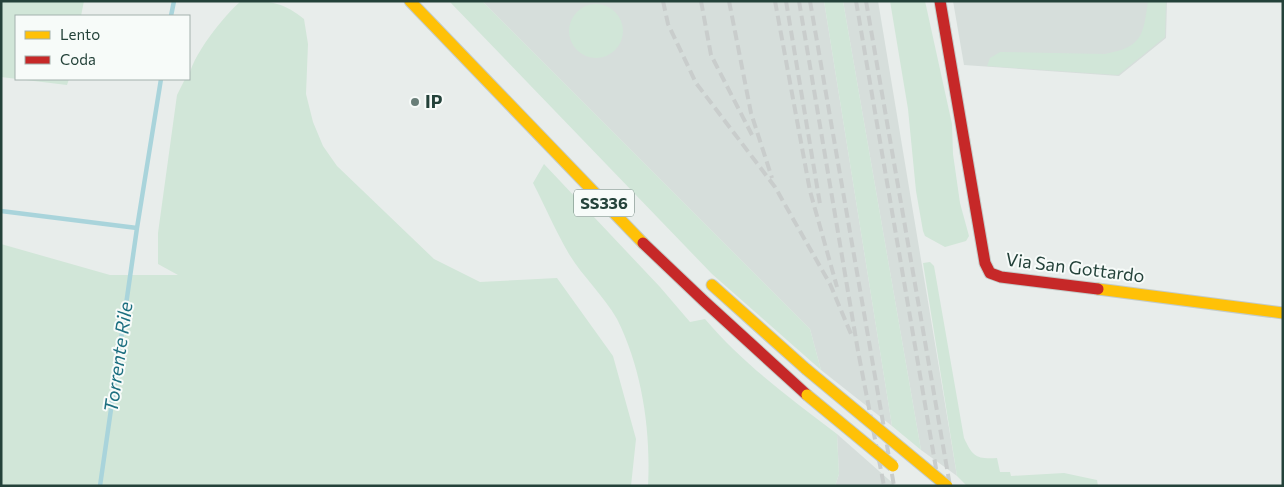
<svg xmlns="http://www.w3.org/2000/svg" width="1284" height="487" viewBox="0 0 1284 487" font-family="Commissioner,sans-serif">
  <rect width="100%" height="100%" fill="#e8edeb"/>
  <path fill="#d6dedb" d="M482,1H824L892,426L821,370L810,329Z
    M843,1H878L957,476L921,450Z
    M953,1H1167L1166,38L1119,76L964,65Z
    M837,434L896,486H835L839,474Z"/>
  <path fill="#d1e6d8" d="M1,1H84L81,16H16V79H69L67,85L1,77Z
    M241,1C269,1 281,1 304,19L308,44L306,94L313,122L323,146L337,166L434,259L480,282L557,278L613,356L636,439L631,486H1V244L110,275H178L158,264V233L177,95L185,79H189C189,59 226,13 241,1Z
    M449,1H482L810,329L821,370L712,274Z
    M824,1H843L921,450L892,426Z
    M890,1H925L952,124L953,154L960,203L969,236L966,241L945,247L925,236L923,231L916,191L908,109Z
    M1148,1H1166L1165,37L1118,75L987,66L990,58L1000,52L1105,54C1143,47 1143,35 1148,1Z
    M569 31a27 27 0 1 1 54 0a27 27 0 1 1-54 0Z
    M544,164L660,287L690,322L705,319C743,364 790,398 837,434L839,474L835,486H648C651,430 642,369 617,319C604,296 583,277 569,254C556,232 545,206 533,183Z
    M930,262L934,266L964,438C973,457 976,459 997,458L1000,472H1010L1011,476L1064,473L1097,480L1098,486H967L957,476L923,263Z"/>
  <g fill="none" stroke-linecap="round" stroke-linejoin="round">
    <path stroke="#a9d4db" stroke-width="4.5" d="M171,16L174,1
      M1,211L137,228
      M100,486L137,228L161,79"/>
    <defs>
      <path id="slow" d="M410,1L643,243
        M712,285L806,369
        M1098,289L1283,313"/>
      <path id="jam" d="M940,1L985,263L990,273L1001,277L1098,289
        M643,243L704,301L807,395"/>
    </defs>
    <use href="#slow" stroke="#c3cbc8" stroke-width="13"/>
    <use href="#jam" stroke="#c3cbc8" stroke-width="13"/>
    <use href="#slow" stroke="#ffc107" stroke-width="11"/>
    <use href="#jam" stroke="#c62828" stroke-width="11"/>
    <path stroke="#c9cdcc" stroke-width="4" stroke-dasharray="10 5" stroke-linecap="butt" d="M663,1L668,24L696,83L775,187L830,284L851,334
      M701,1L711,55L752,135
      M729,1L751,113L772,178
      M775,1L810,191L837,287
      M786,1L820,204
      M799,1L858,351L884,486
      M810,1L894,486
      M856,1L939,486
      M866,1L950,486"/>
    <defs>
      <path id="slow-bridge" d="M806,369L947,486
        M807,395L893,466"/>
    </defs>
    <use href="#slow-bridge" stroke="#c3ccc9" stroke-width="13" stroke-linecap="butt"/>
    <use href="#slow-bridge" stroke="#ffc107" stroke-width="11"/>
  </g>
  <circle fill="#697e78" stroke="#f7fbf9" stroke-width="2" cx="415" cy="102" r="5"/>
  <g text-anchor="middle" stroke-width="4" stroke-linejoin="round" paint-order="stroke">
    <rect fill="#f7fbf9" stroke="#637a73" stroke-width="1" x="574" y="189.5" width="60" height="27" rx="4"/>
    <g font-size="16" font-weight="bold" fill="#24423a">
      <text x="604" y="209">SS336</text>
    </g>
    <g font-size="18" font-weight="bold" fill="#24423a" stroke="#f7fbf9" text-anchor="start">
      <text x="425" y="108">IP</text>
    </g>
    <g font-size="18" fill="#24423a" stroke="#f7fbf9">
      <text transform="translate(1075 268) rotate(7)" y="6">Via San Gottardo</text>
    </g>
    <g font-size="19" font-style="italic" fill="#1c6f80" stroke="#f7fbf9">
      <text transform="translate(118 357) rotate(-82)" y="7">Torrente Rile</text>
    </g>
  </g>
  <rect width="1284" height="487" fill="none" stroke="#24423a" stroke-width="5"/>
  <rect x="15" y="15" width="175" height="65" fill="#f7fbf9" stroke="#a3b1ad"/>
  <rect x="25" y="31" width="25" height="8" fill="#ffc107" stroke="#a3b1ad"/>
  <text x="60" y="40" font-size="15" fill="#24423a">Lento</text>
  <rect x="25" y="56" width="25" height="8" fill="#c62828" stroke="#a3b1ad"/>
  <text x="60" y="65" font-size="15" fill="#24423a">Coda</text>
</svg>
